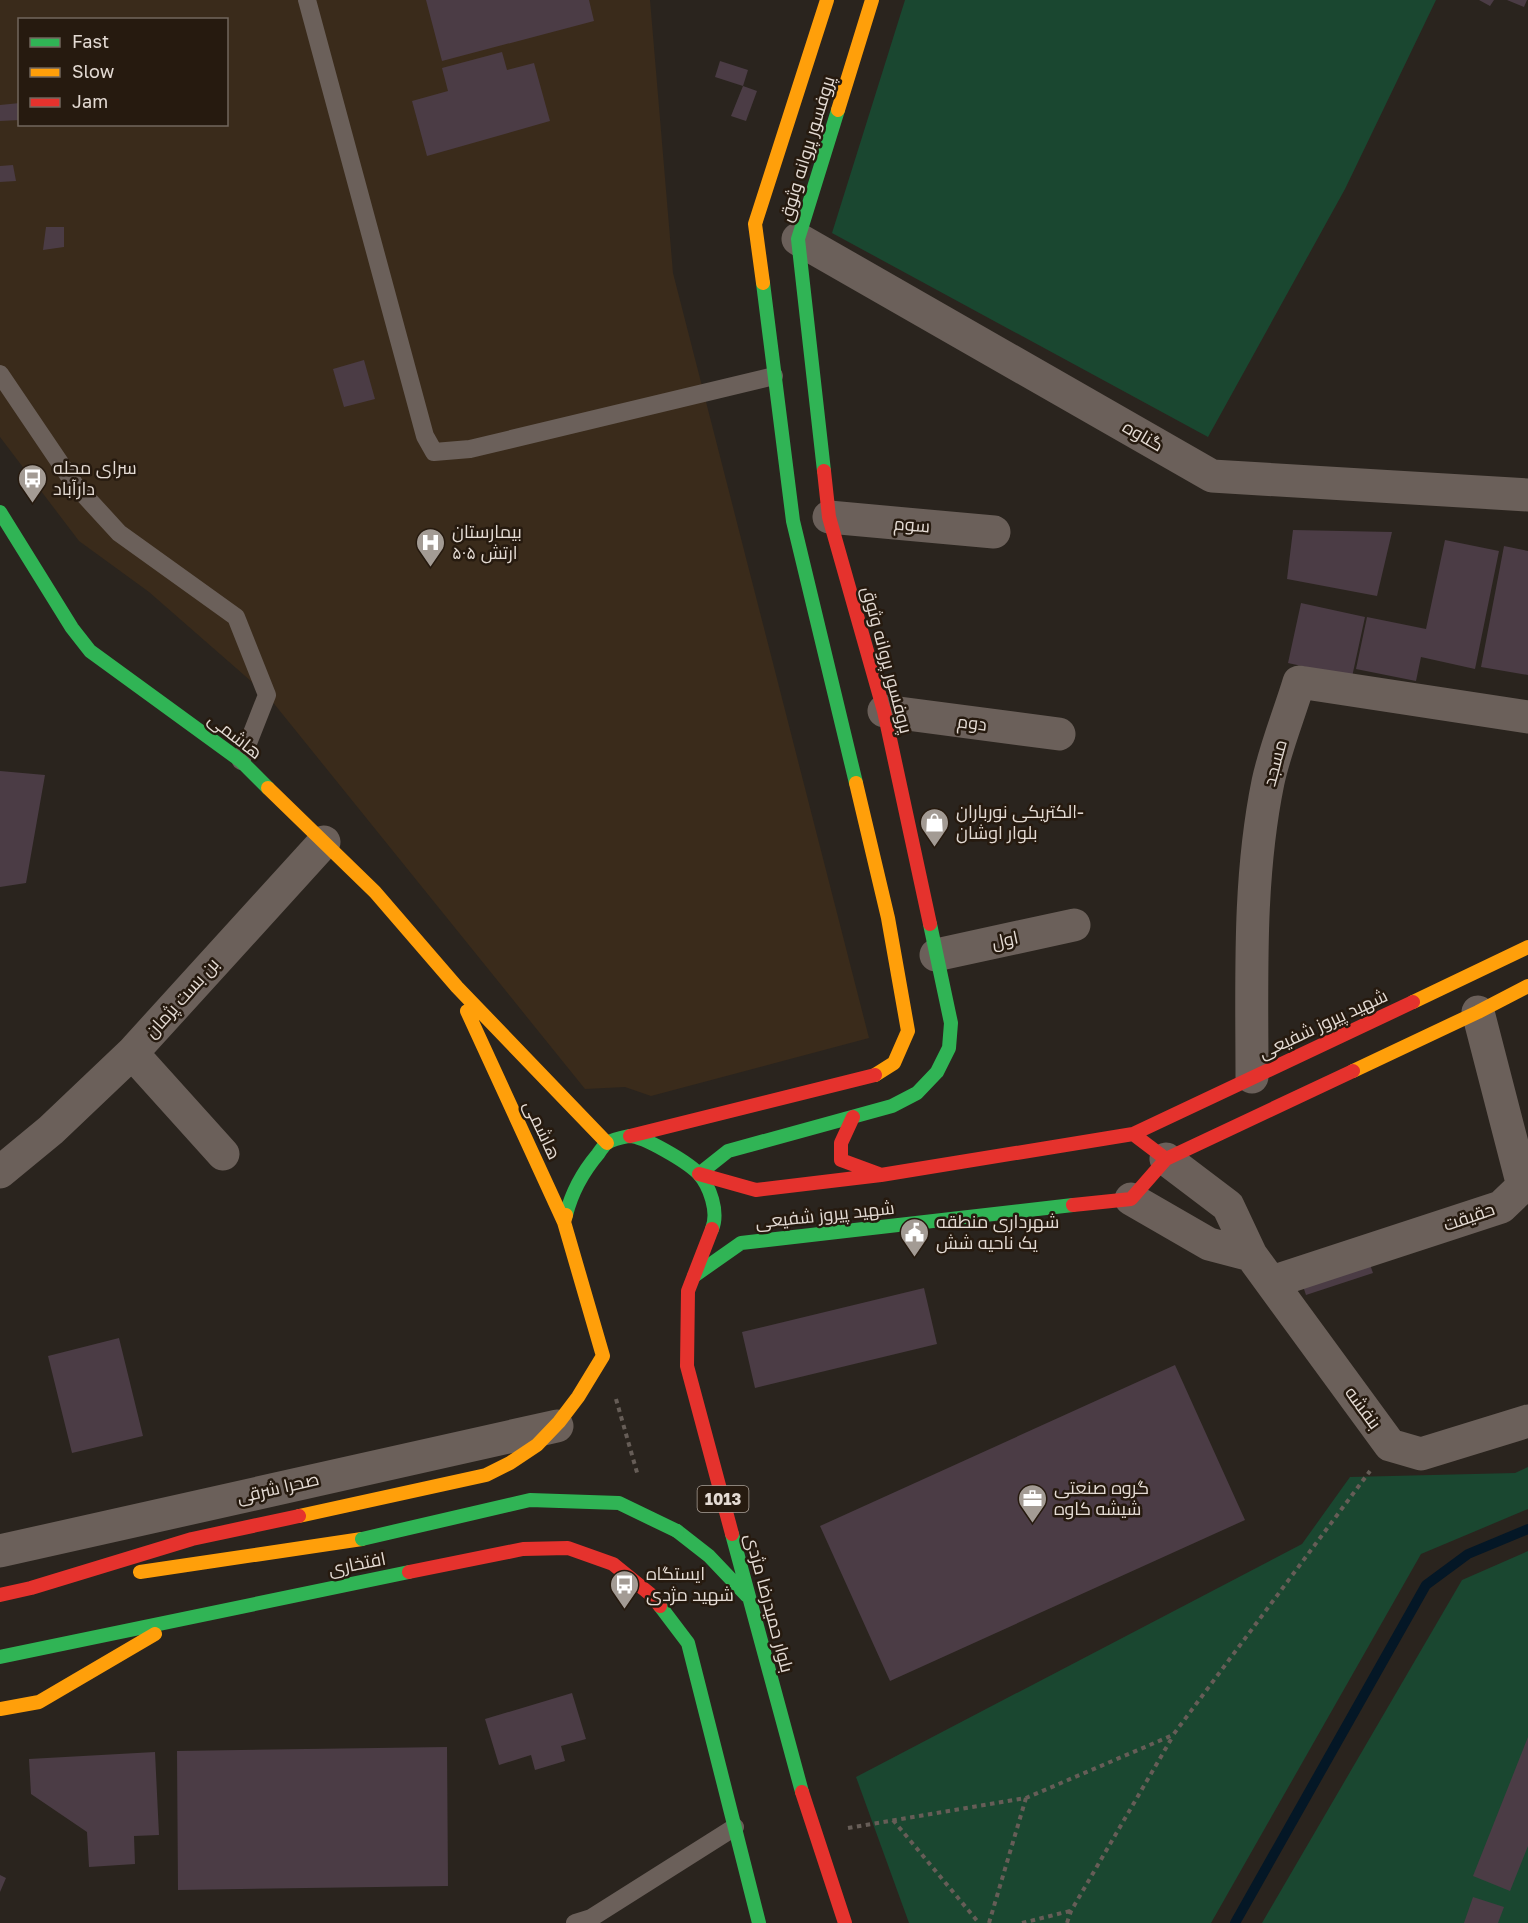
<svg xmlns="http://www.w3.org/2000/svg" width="1528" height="1923" viewBox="0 0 1528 1923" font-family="'Golos Text',Cairo,sans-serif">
  <rect width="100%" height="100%" fill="#2a241e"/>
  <path fill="#3a2b1b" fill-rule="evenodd" d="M0,0H650L673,273L869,1038L651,1096L625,1087L585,1089L267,695L149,592L79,541L0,437ZM20,20H226V124H20Z"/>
  <path fill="#1a4730" d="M905,0H1436L1345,189L1208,437L832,233Z
    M1528,1467V1509L1421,1554L1211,1923H909L856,1777L1302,1544L1350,1477L1515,1473Z
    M1528,1551V1923H1262L1462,1580Z"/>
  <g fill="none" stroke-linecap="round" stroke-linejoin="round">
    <path stroke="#041726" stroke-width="10" d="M1235,1923L1426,1585L1468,1554L1528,1529"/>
  </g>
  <path fill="#4b3c45" d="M426,0H589L594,21L442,61Z
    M1479,0H1494L1490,6Z
    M1507,0H1527L1524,7Z
    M502,52L507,70L534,63L550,121L427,156L412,101L448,91L442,68Z
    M720,61L748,70L743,86L715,77Z
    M743,86L757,91L746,121L731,116Z
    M20,103V120L0,121V105Z
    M13,165L16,181L0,182V166Z
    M46,227H64V247L43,250Z
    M364,360L375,399L344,407L333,369Z
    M1293,530L1392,532L1377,596L1287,579Z
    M1445,540L1499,551L1475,669L1421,657L1416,681L1356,669L1367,617L1426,629Z
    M1504,546L1528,551V675L1481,667Z
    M1301,603L1365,617L1352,677L1288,663Z
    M0,771L45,775L26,883L0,887Z
    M1367,1256L1373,1273L1306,1295L1300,1277Z
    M924,1288L937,1344L755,1388L742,1332Z
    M119,1338L143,1436L72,1453L48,1356Z
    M1175,1365L1245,1520L890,1681L820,1526Z
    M572,1693L586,1739L561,1746L565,1761L535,1770L531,1755L499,1765L485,1719Z
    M1528,1737V1846L1510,1891L1473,1876Z
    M447,1747L448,1886L178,1890L177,1751Z
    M155,1752L159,1835L134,1836L135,1864L89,1867L87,1832L31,1794L29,1759Z
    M0,1875L6,1878L0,1892Z
    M1473,1897L1504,1907L1498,1923H1464Z"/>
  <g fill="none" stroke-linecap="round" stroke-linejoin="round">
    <path stroke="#665d57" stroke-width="4" stroke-dasharray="4.5 4.5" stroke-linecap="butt" d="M616,1399L638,1476
      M893,1820L979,1923
      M848,1828L1026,1798L1173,1735L1370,1471
      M989,1923L1026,1798
      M1022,1923L1070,1911
      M1067,1923L1071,1911L1173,1736"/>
    <path stroke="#6b605a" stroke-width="18" d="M307,0L425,436L434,452L470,449L774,376
      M0,374L75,485L119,533L236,617L267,695L241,761
      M575,1923L591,1918L735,1827"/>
    <path stroke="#6b605a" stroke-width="33" d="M798,239L1212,476L1528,495
      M829,517L994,532
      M884,711L1059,734
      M936,955L1074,925
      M1252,1077C1252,979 1248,880 1268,782C1275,749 1289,715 1299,682L1528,717
      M223,1154L132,1053L324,842
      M1166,1159L1228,1206L1251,1255L1390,1445L1421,1454L1528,1421
      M0,1172L51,1130L132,1053
      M1131,1199L1209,1244L1251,1255
      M1272,1282L1501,1207L1523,1186L1478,1012
      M0,1551L557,1426"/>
    <path stroke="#30b455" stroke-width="14" d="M763,283L793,521L856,783
      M824,471L798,239L838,110
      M0,512L72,628L90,651L241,761L268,788
      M699,1174L728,1151L892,1106L917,1093L937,1072L949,1048L951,1023L930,924
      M566,1215C572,1191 582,1173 598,1154C600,1151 604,1145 607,1143C611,1140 624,1137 629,1136C644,1136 687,1162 698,1173C710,1186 719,1212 712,1229
      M694,1276L741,1243L1073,1205
      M677,1531L709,1556L747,1596
      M732,1534L802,1792
      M660,1606L688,1643L759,1923
      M0,1657L409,1572"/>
    <path stroke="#ff9f0a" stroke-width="14" d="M838,110L872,0
      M763,283L755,224L827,0
      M856,783L888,918L908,1031L894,1063L875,1075
      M268,788L375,892L457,987L607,1143
      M1413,1002L1528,947
      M467,1011L564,1222
      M1353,1071L1478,1012L1528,986
      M299,1516L486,1475L510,1463L537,1445L559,1422L578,1397L603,1356L564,1222L566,1215
      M140,1572L362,1539
      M0,1709L39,1702L155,1634"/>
    <path stroke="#e5322d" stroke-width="14" d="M824,471L829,517L884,711L930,924
      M853,1117L841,1143V1160L879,1174
      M1133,1134L1413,1002
      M630,1136L875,1075
      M699,1174L756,1190L881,1175L1133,1134L1166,1159
      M1073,1205L1131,1199L1166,1159L1353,1071
      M712,1229L688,1291L687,1366L732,1534
      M409,1572L523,1549L568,1548L613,1564L650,1594L660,1606
      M0,1595L31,1588L192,1539L299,1516
      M802,1792L845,1923"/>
    <path stroke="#30b455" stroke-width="14" d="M362,1539L530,1500L619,1503L677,1531"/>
  </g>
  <defs>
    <symbol id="bus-pin" viewBox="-11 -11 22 30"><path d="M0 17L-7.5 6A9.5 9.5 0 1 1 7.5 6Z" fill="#a39b94" stroke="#261a0f"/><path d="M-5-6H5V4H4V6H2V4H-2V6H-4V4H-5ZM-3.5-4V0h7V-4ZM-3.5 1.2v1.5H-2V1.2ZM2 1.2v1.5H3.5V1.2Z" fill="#fff"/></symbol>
    <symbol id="hospital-pin" viewBox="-11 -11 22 30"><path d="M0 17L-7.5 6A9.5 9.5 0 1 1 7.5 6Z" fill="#a39b94" stroke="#261a0f"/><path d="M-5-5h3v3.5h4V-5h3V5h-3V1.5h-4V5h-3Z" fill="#fff"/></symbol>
    <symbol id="shop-pin" viewBox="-11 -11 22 30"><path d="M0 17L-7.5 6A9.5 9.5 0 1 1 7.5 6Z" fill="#a39b94" stroke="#261a0f"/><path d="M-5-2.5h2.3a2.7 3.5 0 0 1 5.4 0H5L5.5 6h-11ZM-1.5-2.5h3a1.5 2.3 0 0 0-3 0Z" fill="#fff"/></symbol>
    <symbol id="civic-pin" viewBox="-11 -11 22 30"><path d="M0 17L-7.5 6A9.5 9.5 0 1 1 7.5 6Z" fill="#a39b94" stroke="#261a0f"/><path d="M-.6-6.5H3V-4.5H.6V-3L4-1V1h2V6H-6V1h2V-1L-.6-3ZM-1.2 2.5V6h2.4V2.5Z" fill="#fff"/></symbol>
    <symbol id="office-pin" viewBox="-11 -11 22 30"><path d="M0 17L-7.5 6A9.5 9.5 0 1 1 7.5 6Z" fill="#a39b94" stroke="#261a0f"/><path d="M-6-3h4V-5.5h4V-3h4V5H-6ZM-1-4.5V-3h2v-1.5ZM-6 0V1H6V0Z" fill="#fff"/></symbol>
  </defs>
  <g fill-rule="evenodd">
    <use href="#bus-pin" x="16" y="462" width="33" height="45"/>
    <use href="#hospital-pin" x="414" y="526" width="33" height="45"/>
    <use href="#shop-pin" x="918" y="806" width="33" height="45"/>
    <use href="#civic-pin" x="898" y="1216" width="33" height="45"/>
    <use href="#office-pin" x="1016" y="1482" width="33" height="45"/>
    <use href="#bus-pin" x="608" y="1568" width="33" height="45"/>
  </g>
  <g text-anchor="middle" stroke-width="5" stroke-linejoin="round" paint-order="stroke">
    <rect fill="#261a0f" stroke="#aba199" stroke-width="1.5" x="697.5" y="1486" width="51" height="26" rx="4.5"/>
    <g font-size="16" font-weight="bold" fill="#e4dbd4">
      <text x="723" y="1505">1013</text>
    </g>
    <g font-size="18" fill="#e4dbd4" stroke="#261a0f">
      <text transform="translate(807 149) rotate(-73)" y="6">پروفسور پروانه وثوق</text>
      <text transform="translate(1143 436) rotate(30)" y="6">گناوه</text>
      <text transform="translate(912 525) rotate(5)" y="6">سوم</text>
      <text transform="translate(887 660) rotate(75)" y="6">پروفسور پروانه وثوق</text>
      <text transform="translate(972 723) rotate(7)" y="6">دوم</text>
      <text transform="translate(235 736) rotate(38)" y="6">هاشمی</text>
      <text transform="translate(1275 763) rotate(-75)" y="6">مسجد</text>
      <text transform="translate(1005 940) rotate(-12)" y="6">اول</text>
      <text transform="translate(182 998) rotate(-48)" y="6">بن بست پژمان</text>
      <text transform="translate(1323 1024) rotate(-25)" y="6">شهید پیروز شفیعی</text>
      <text transform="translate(542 1130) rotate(65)" y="6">هاشمی</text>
      <text transform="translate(825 1215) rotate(-6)" y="6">شهید پیروز شفیعی</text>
      <text transform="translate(1469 1217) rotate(-19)" y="6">حقیقت</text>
      <text transform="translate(1363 1408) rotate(54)" y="6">بنفشه</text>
      <text transform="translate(278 1488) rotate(-13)" y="6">صحرا شرقی</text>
      <text transform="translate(357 1564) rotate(-11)" y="6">افتخاری</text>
      <text transform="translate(769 1603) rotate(75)" y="6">بلوار حمیدرضا مژدی</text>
    </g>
    <g font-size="18" fill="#e4dbd4" stroke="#261a0f" text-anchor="start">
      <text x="53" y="474">سرای محله<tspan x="53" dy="21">دارآباد</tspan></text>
      <text x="452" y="538">بیمارستان<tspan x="452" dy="21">۵۰۵ ارتش</tspan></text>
      <text x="956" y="818">الکتریکی نورباران-<tspan x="956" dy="21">بلوار اوشان</tspan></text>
      <text x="936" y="1228">شهرداری منطقه<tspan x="936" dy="21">یک ناحیه شش</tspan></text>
      <text x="1054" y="1494">گروه صنعتی<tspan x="1054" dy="21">شیشه کاوه</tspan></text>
      <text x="646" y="1580">ایستگاه<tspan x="646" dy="21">شهید مژدی</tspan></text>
    </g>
  </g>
  <rect x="18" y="18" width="210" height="108" fill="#261a0f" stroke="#72675e" stroke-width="1.5"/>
  <rect x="30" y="38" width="30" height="9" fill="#30b455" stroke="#72675e" stroke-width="1.5"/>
  <text x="72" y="48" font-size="18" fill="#e4dbd4">Fast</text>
  <rect x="30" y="68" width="30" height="9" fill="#ff9f0a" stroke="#72675e" stroke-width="1.5"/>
  <text x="72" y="78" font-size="18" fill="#e4dbd4">Slow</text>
  <rect x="30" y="98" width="30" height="9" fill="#e5322d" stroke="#72675e" stroke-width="1.5"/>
  <text x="72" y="108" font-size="18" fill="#e4dbd4">Jam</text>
</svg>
